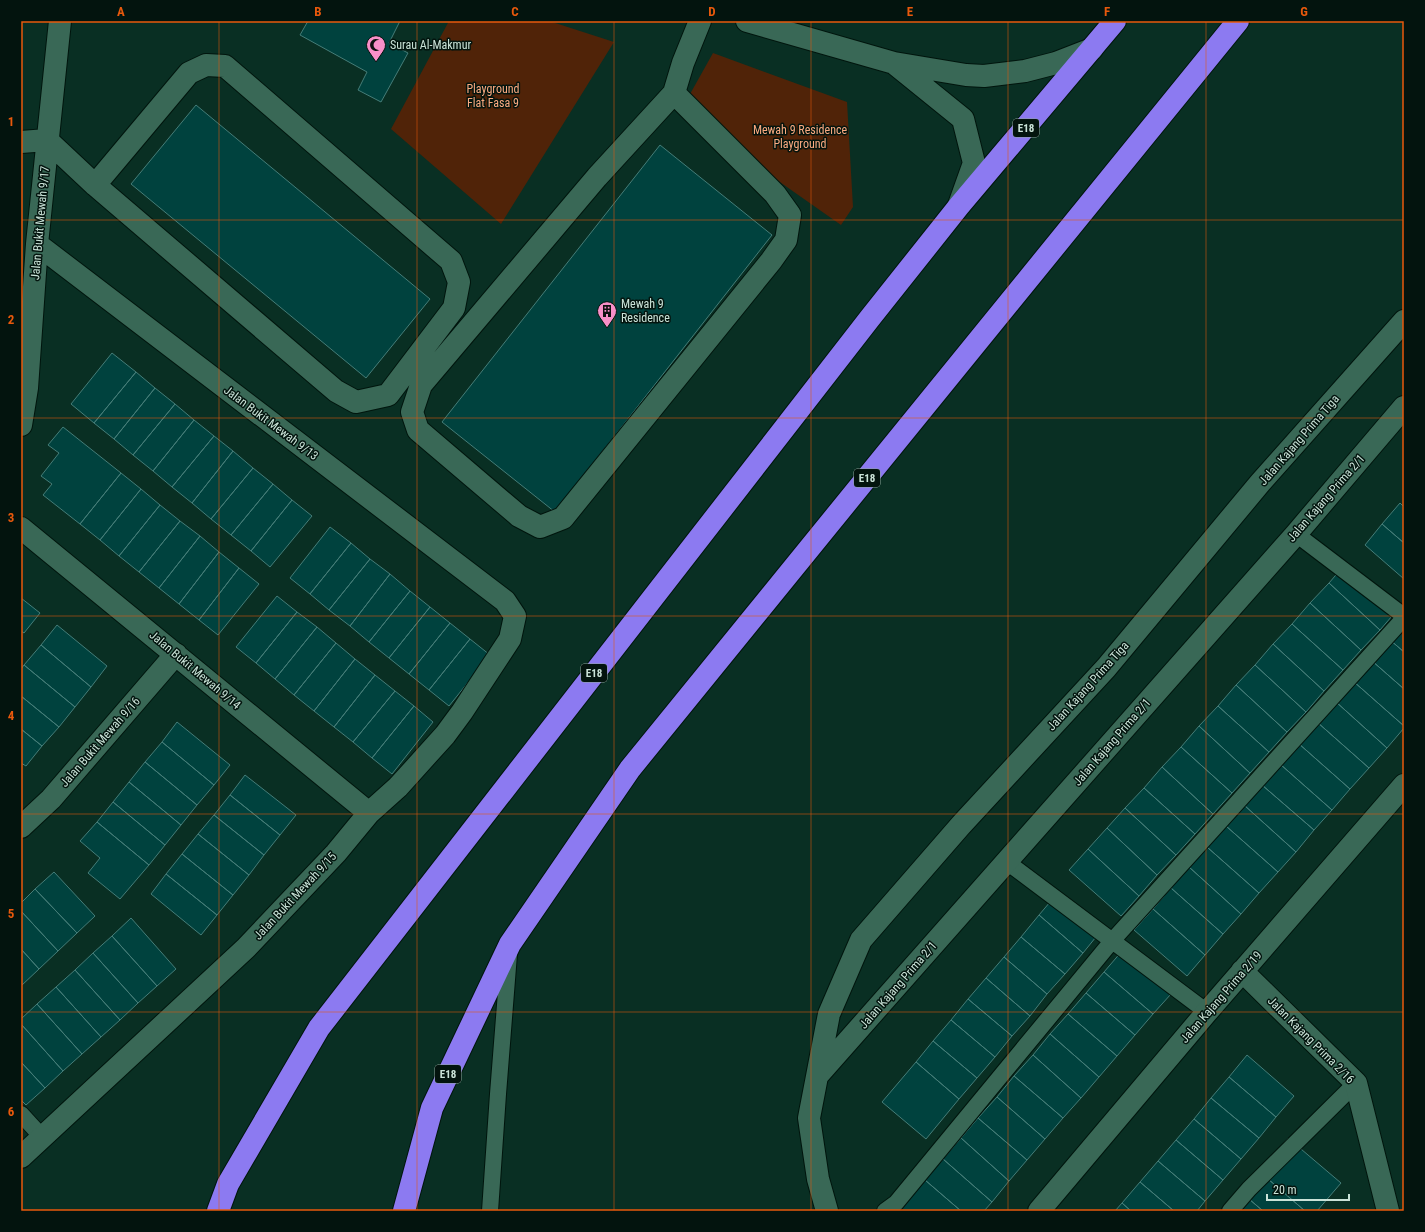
<svg xmlns="http://www.w3.org/2000/svg" width="1425" height="1232" viewBox="0 0 1425 1232" font-family="'Roboto Condensed',sans-serif">
  <rect width="100%" height="100%" fill="#092f23"/>
  <path fill="#502308" d="M449,21H549L614,42L501,224L391,129Z
    M713,53L847,102L853,207L841,225L680,112Z"/>
  <path fill="#00423e" stroke="#457d78" d="M308,21H400L389,43L408,53L381,102L358,90L367,72L300,35Z
    M196,105L430,299L366,378L131,184Z
    M660,145L772,235L555,512L442,422Z
    M112,353L136,372L94,423L71,404Z
    M136,372L155,388L114,439L94,423Z
    M155,388L175,404L133,455L114,439Z
    M175,404L194,420L153,471L133,455Z
    M194,420L214,436L172,487L153,471Z
    M63,427L121,473L80,524L43,495L52,484L41,476L59,453L48,445Z
    M214,436L233,451L192,503L172,487Z
    M233,451L253,468L211,519L192,503Z
    M253,468L273,484L231,535L211,519Z
    M121,473L141,489L100,540L80,524Z
    M273,484L292,500L251,551L231,535Z
    M141,489L160,505L119,556L100,540Z
    M292,500L312,516L270,567L251,551Z
    M1400,503L1404,507V543L1382,524Z
    M160,505L180,521L139,572L119,556Z
    M180,521L200,536L159,588L139,572Z
    M1382,524L1404,543V579L1365,545Z
    M330,527L351,543L310,594L290,578Z
    M200,536L219,552L179,604L159,588Z
    M351,543L370,559L329,610L310,594Z
    M219,552L239,568L199,620L179,604Z
    M370,559L390,574L350,626L329,610Z
    M1347,562L1398,609L1380,630L1329,583Z
    M239,568L259,584L218,635L199,620Z
    M390,574L410,591L369,642L350,626Z
    M1329,583L1380,630L1361,650L1310,603Z
    M410,591L430,607L389,658L369,642Z
    M277,596L297,612L256,663L236,647Z
    M21,598L40,613L24,633L21,631Z
    M1310,603L1361,650L1343,670L1292,624Z
    M430,607L450,623L409,674L389,658Z
    M297,612L317,627L275,679L256,663Z
    M1404,622V652L1389,639Z
    M450,623L470,639L429,690L409,674Z
    M1292,624L1343,670L1324,691L1273,644Z
    M57,625L107,666L91,687L41,645Z
    M317,627L336,643L294,695L275,679Z
    M470,639L490,655L449,706L429,690Z
    M1389,639L1404,652V689L1371,660Z
    M336,643L355,659L314,711L294,695Z
    M1273,644L1324,691L1306,712L1255,665Z
    M41,645L91,687L75,707L24,665Z
    M355,659L375,675L334,727L314,711Z
    M1371,660L1404,689V726L1353,681Z
    M24,665L75,707L59,727L21,696V669Z
    M1255,665L1306,712L1287,732L1236,685Z
    M375,675L395,691L353,742L334,727Z
    M1353,681L1404,726V728L1387,748L1335,701Z
    M1236,685L1287,732L1269,752L1218,706Z
    M395,691L414,706L372,758L353,742Z
    M21,696L59,727L42,746L21,729Z
    M1335,701L1387,748L1369,768L1317,722Z
    M414,706L433,722L392,774L372,758Z
    M1218,706L1269,752L1250,773L1199,726Z
    M177,722L230,765L214,785L162,742Z
    M1317,722L1369,768L1350,789L1298,743Z
    M1199,726L1250,773L1232,793L1181,747Z
    M21,729L42,746L26,766L21,763Z
    M162,742L214,785L197,805L145,762Z
    M1298,743L1350,789L1332,810L1280,764Z
    M1181,747L1232,793L1213,814L1162,767Z
    M145,762L197,805L181,825L129,782Z
    M1280,764L1332,810L1314,830L1262,785Z
    M1162,767L1213,814L1195,834L1144,788Z
    M245,775L296,815L280,835L230,795Z
    M129,782L181,825L165,845L113,802Z
    M1262,785L1314,830L1296,852L1244,805Z
    M1144,788L1195,834L1176,855L1125,808Z
    M230,795L280,835L264,855L214,815Z
    M113,802L165,845L149,865L97,822Z
    M1244,805L1296,852L1278,872L1226,826Z
    M1125,808L1176,855L1157,875L1107,828Z
    M214,815L264,855L249,875L198,834Z
    M97,822L149,865L120,899L88,873L100,858L80,841Z
    M1226,826L1278,872L1259,893L1207,847Z
    M1107,828L1157,875L1139,896L1088,849Z
    M198,834L249,875L233,895L182,854Z
    M1207,847L1259,893L1241,914L1189,867Z
    M1088,849L1139,896L1121,916L1069,870Z
    M182,854L233,895L217,915L166,874Z
    M1189,867L1241,914L1223,934L1171,888Z
    M54,872L95,916L77,933L35,889Z
    M166,874L217,915L201,935L151,894Z
    M1171,888L1223,934L1205,955L1153,909Z
    M35,889L77,933L58,951L21,911V903Z
    M1056,895L1100,932L1083,953L1039,915Z
    M1153,909L1205,955L1187,976L1134,930Z
    M21,911L58,951L39,969L21,949Z
    M1039,915L1083,953L1065,974L1021,937Z
    M131,918L176,969L157,986L112,936Z
    M112,936L157,986L138,1003L93,953Z
    M1021,937L1065,974L1047,994L1004,957Z
    M21,949L39,969L21,986Z
    M1122,951L1171,994L1153,1014L1104,972Z
    M93,953L138,1003L120,1020L75,970Z
    M1004,957L1047,994L1030,1016L986,978Z
    M75,970L120,1020L101,1037L56,987Z
    M1104,972L1153,1014L1135,1035L1086,993Z
    M986,978L1030,1016L1012,1036L968,999Z
    M56,987L101,1037L82,1054L37,1004Z
    M1086,993L1135,1035L1117,1056L1068,1014Z
    M968,999L1012,1036L995,1057L951,1020Z
    M37,1004L82,1054L63,1071L21,1024V1019Z
    M1068,1014L1117,1056L1099,1077L1050,1034Z
    M951,1020L995,1057L977,1078L933,1041Z
    M21,1024L63,1071L45,1088L21,1062Z
    M1050,1034L1099,1077L1081,1098L1033,1055Z
    M933,1041L977,1078L959,1099L916,1062Z
    M1033,1055L1081,1098L1063,1118L1014,1076Z
    M1247,1055L1294,1096L1276,1117L1229,1077Z
    M21,1062L45,1088L26,1105L21,1100Z
    M916,1062L959,1099L926,1139L882,1102Z
    M1014,1076L1063,1118L1045,1139L997,1097Z
    M1229,1077L1276,1117L1259,1138L1211,1098Z
    M997,1097L1045,1139L1027,1160L978,1118Z
    M1211,1098L1259,1138L1241,1159L1194,1119Z
    M978,1118L1027,1160L1009,1181L961,1138Z
    M1194,1119L1241,1159L1223,1180L1176,1140Z
    M961,1138L1009,1181L992,1202L943,1159Z
    M1288,1138L1341,1183L1317,1211H1305L1260,1172Z
    M1176,1140L1223,1180L1205,1201L1158,1161Z
    M943,1159L992,1202L984,1211H961L925,1180Z
    M1158,1161L1205,1201L1197,1211H1174L1140,1182Z
    M1260,1172L1305,1211H1263L1242,1193Z
    M925,1180L961,1211H898Z
    M1140,1182L1174,1211H1131L1122,1203Z
    M1242,1193L1263,1211H1227Z
    M1122,1203L1131,1211H1115Z"/>
  <g fill="none" stroke-linecap="round" stroke-linejoin="round">
    <defs>
      <path id="service" d="M1296,534L1404,616
        M1007,862L1207,1012
        M21,1114L42,1137
        M490,1211L498,1094L509,954
        M885,1211L896,1203L1112,941L1404,618
        M1230,1211L1249,1189L1356,1083"/>
      <path id="minor" d="M747,21L894,63L966,75L984,76L1025,71L1056,63L1092,49
        M895,64L963,119L974,163L959,205
        M674,93L775,194L790,215L786,240L771,261L563,518L540,527L519,516L418,430L412,412L421,385L597,177L674,93L683,63L700,21
        M21,142L47,140L95,185L336,391L356,402L388,395L454,308L459,282L451,261L225,66L206,65L189,73L95,185
        M21,425L27,388L37,244L60,21
        M21,528L369,813
        M21,827L51,799L176,654
        M1242,971L1356,1083L1388,1211
        M818,1075L1296,534L1404,407
        M21,1157L246,948L336,853L369,813L398,787L445,735L462,712L510,639L515,616L505,601L37,244
        M827,1211L818,1179L809,1118L829,1014L861,940L961,825L1106,668L1260,483L1404,321
        M1039,1211L1207,1012L1404,785"/>
      <path id="motorway" d="M218,1211L228,1184L319,1028L870,318L959,206L1115,21
        M404,1211L432,1108L510,944L630,769L1238,21"/>
    </defs>
    <use href="#service" stroke="#00150d" stroke-width="18"/>
    <use href="#minor" stroke="#00150d" stroke-width="24"/>
    <use href="#motorway" stroke="#00150d" stroke-width="24"/>
    <use href="#service" stroke="#396856" stroke-width="16"/>
    <use href="#minor" stroke="#396856" stroke-width="22"/>
    <use href="#motorway" stroke="#8c7af1" stroke-width="22"/>
  </g>
  <path fill="none" stroke="#e8590c" stroke-width="1" stroke-opacity="0.55" d="M219,21V1211M417,21V1211M614,21V1211M811,21V1211M1008,21V1211M1206,21V1211M21,220H1404M21,418H1404M21,616H1404M21,814H1404M21,1012H1404"/>
  <defs>
    <symbol id="mosque-pin" viewBox="-11 -11 22 30"><path d="M0 17L-7.5 6A9.5 9.5 0 1 1 7.5 6Z" fill="#f98fc8" stroke="#03140e"/><path d="M3.5-4.9A6 6 0 1 0 3.5 4.9A5 5 0 1 1 3.5-4.9Z" fill="#111"/></symbol>
    <symbol id="building-pin" viewBox="-11 -11 22 30"><path d="M0 17L-7.5 6A9.5 9.5 0 1 1 7.5 6Z" fill="#f98fc8" stroke="#03140e"/><path d="M-4-6H4V6H1V3H-1V6H-4ZM-2.5-4.3h1.7v1.8h-1.7ZM.8-4.3h1.7v1.8H.8ZM-2.5-1h1.7V.8h-1.7ZM.8-1h1.7V.8H.8Z" fill="#111"/></symbol>
  </defs>
  <g fill-rule="evenodd">
    <use href="#mosque-pin" x="365" y="34" width="22" height="30"/>
    <use href="#building-pin" x="596" y="300" width="22" height="30"/>
  </g>
  <g text-anchor="middle" stroke-width="3" stroke-linejoin="round" paint-order="stroke">
    <g fill="#03140e" stroke="#8ea59b" stroke-width="1">
      <rect x="1013" y="119" width="26" height="18" rx="3"/>
      <rect x="854" y="469" width="26" height="18" rx="3"/>
      <rect x="581" y="664" width="26" height="18" rx="3"/>
      <rect x="435" y="1065" width="26" height="18" rx="3"/>
    </g>
    <g font-size="11" font-weight="bold" fill="#cae3d8">
      <text x="1026" y="132">E18</text>
      <text x="867" y="482">E18</text>
      <text x="594" y="677">E18</text>
      <text x="448" y="1078">E18</text>
    </g>
    <g font-size="12" fill="#cae3d8" stroke="#03140e" text-anchor="start">
      <text x="390" y="49">Surau Al-Makmur</text>
      <text x="621" y="308">Mewah 9<tspan x="621" dy="14">Residence</tspan></text>
    </g>
    <g font-size="12" fill="#faaa81" stroke="#03140e">
      <text x="493" y="93">Playground<tspan x="493" dy="14">Flat Fasa 9</tspan></text>
      <text x="800" y="134">Mewah 9 Residence<tspan x="800" dy="14">Playground</tspan></text>
    </g>
    <g font-size="12" fill="#cae3d8" stroke="#03140e">
      <text transform="translate(40 223) rotate(-85)" y="4">Jalan Bukit Mewah 9/17</text>
      <text transform="translate(271 423) rotate(37)" y="4">Jalan Bukit Mewah 9/13</text>
      <text transform="translate(1299 440) rotate(-49)" y="4">Jalan Kajang Prima Tiga</text>
      <text transform="translate(1326 498) rotate(-49)" y="4">Jalan Kajang Prima 2/1</text>
      <text transform="translate(195 670) rotate(40)" y="4">Jalan Bukit Mewah 9/14</text>
      <text transform="translate(1088 686) rotate(-48)" y="4">Jalan Kajang Prima Tiga</text>
      <text transform="translate(100 742) rotate(-49)" y="4">Jalan Bukit Mewah 9/16</text>
      <text transform="translate(1112 742) rotate(-49)" y="4">Jalan Kajang Prima 2/1</text>
      <text transform="translate(295 896) rotate(-47)" y="4">Jalan Bukit Mewah 9/15</text>
      <text transform="translate(898 985) rotate(-49)" y="4">Jalan Kajang Prima 2/1</text>
      <text transform="translate(1221 997) rotate(-49)" y="4">Jalan Kajang Prima 2/19</text>
      <text transform="translate(1311 1040) rotate(45)" y="4">Jalan Kajang Prima 2/16</text>
    </g>
  </g>
  <rect width="1425" height="1232" fill="none" stroke="#03140e" stroke-width="44"/>
  <path d="M1267 1194v6h82v-6" fill="none" stroke="#cae3d8" stroke-width="2"/>
  <text x="1273" y="1194" font-size="12" fill="#cae3d8" stroke="#03140e" stroke-width="3" paint-order="stroke">20 m</text>
  <rect x="22" y="22" width="1381" height="1188" fill="none" stroke="#e8590c" stroke-width="1.5"/>
  <g font-size="13" text-anchor="middle" font-weight="bold" fill="#e8590c">
    <text x="121" y="16">A</text>
    <text x="318" y="16">B</text>
    <text x="515" y="16">C</text>
    <text x="712" y="16">D</text>
    <text x="910" y="16">E</text>
    <text x="1107" y="16">F</text>
    <text x="1304" y="16">G</text>
    <text x="11" y="126">1</text>
    <text x="11" y="324">2</text>
    <text x="11" y="522">3</text>
    <text x="11" y="720">4</text>
    <text x="11" y="918">5</text>
    <text x="11" y="1116">6</text>
  </g>
</svg>
